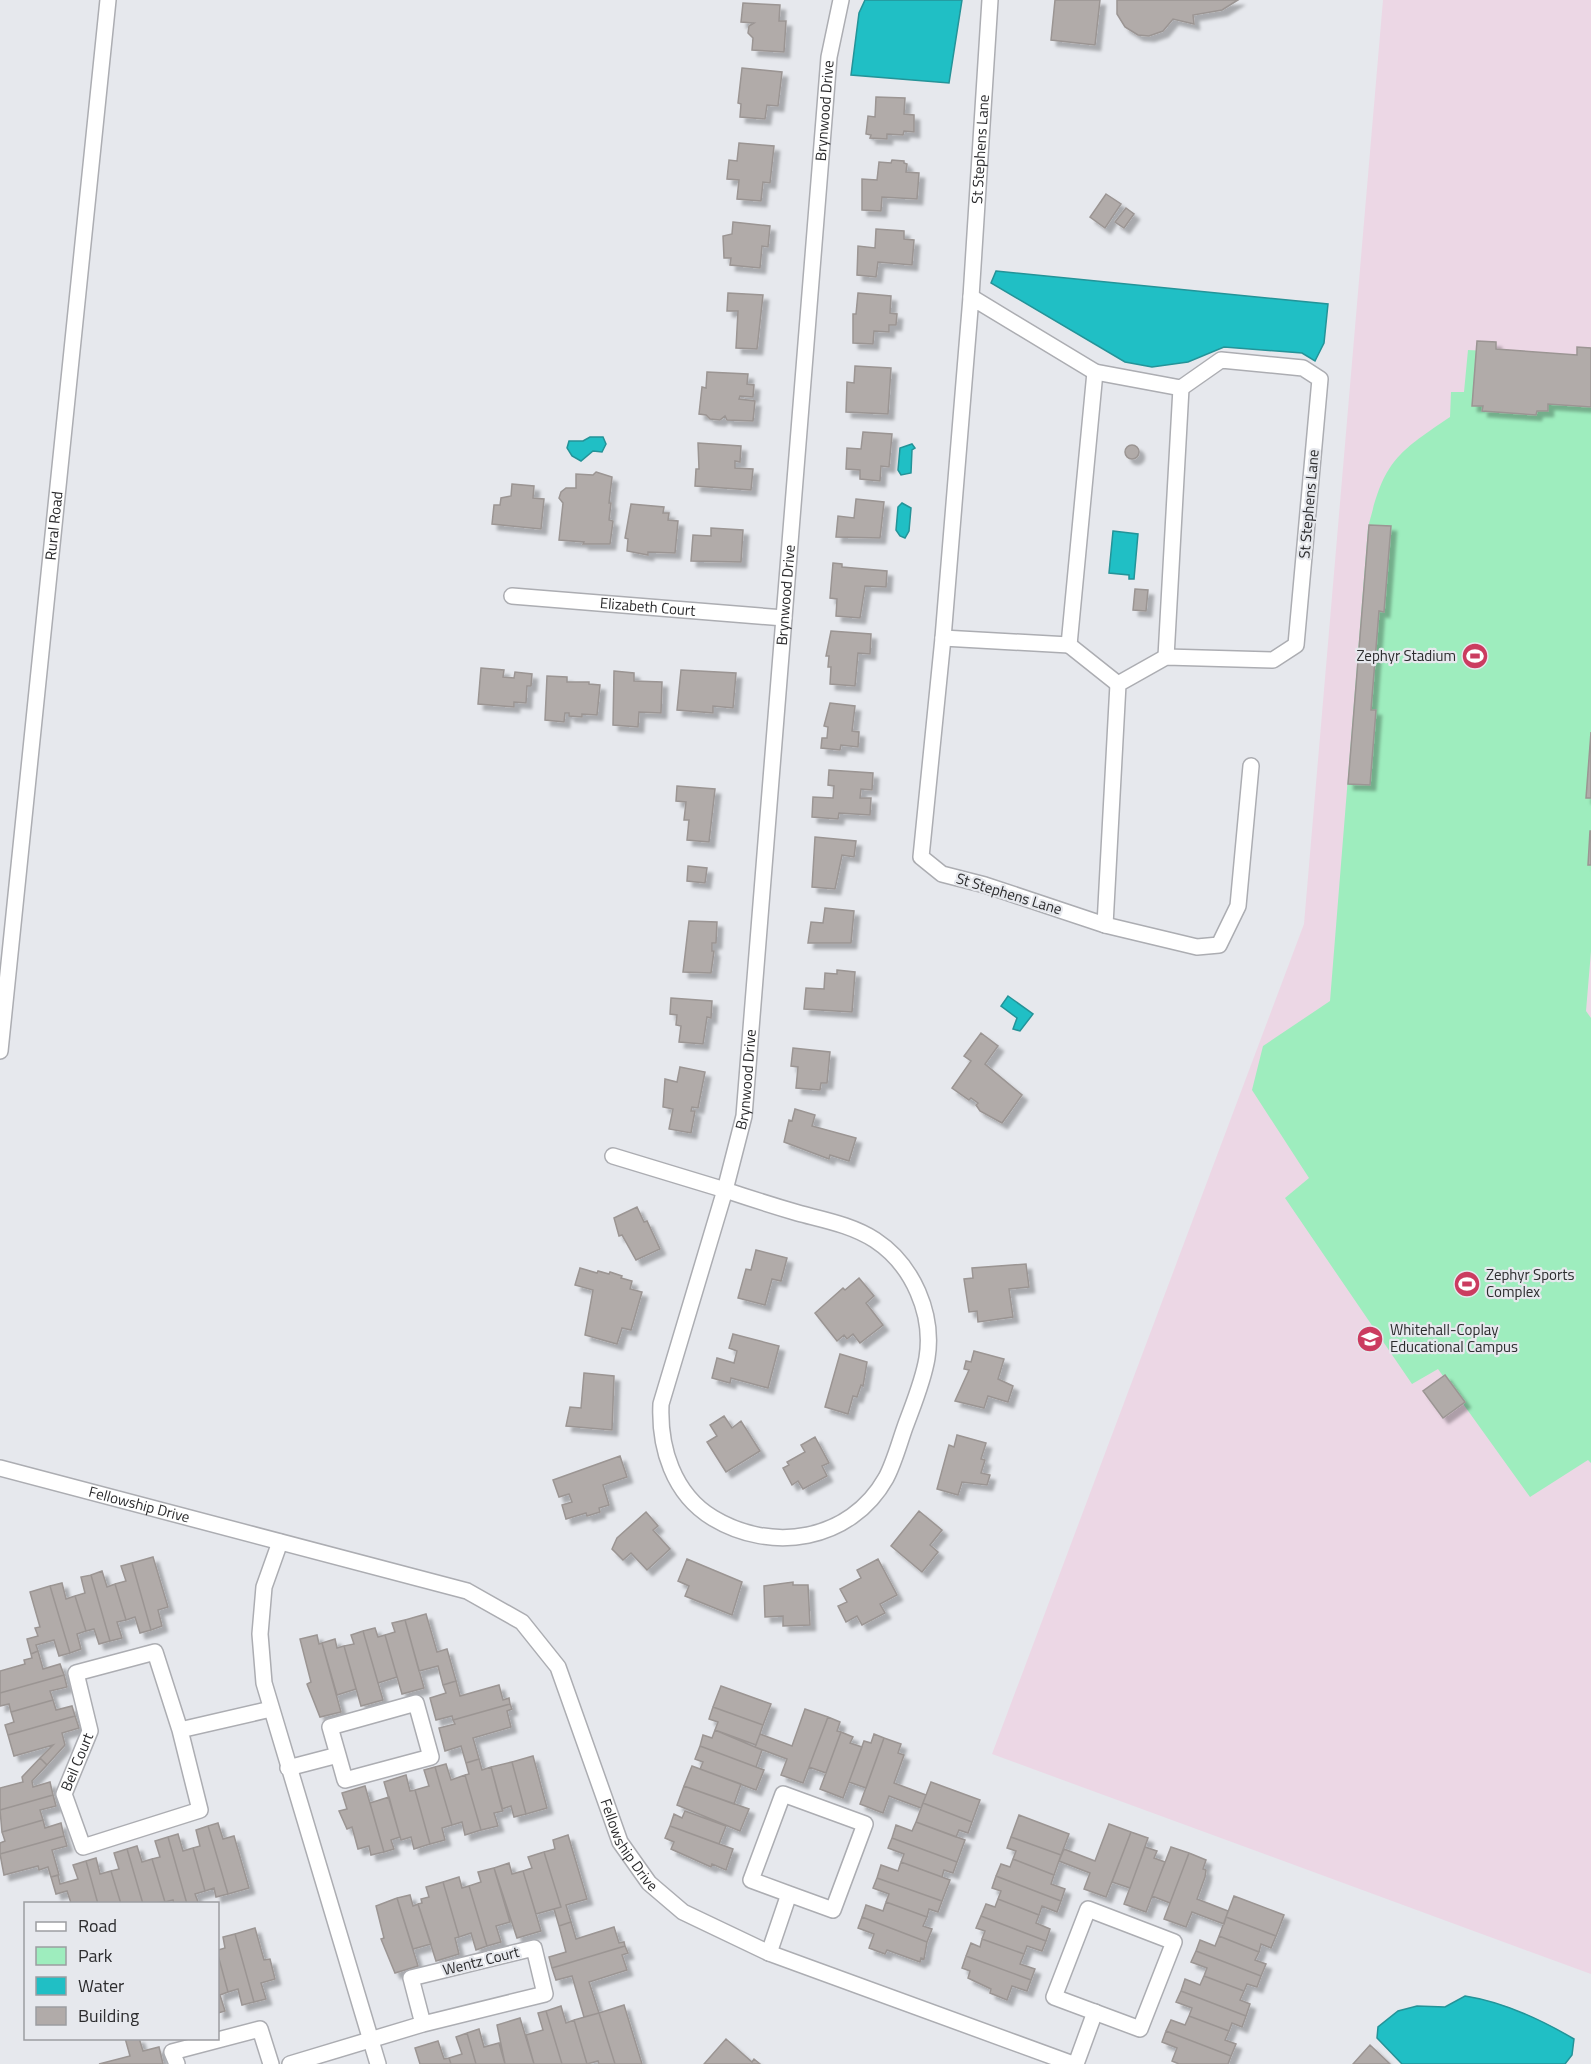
<svg xmlns="http://www.w3.org/2000/svg" width="1591" height="2064" viewBox="0 0 1591 2064" font-family="'Titillium Web',sans-serif">
  <defs>
    <filter id="shadow"><feDropShadow dx="5.5" dy="5.5" stdDeviation="1.5" flood-color="#0004"/></filter>
  </defs>
  <rect width="100%" height="100%" fill="#e6e8ed"/>
  <path fill="#ecd7e5" d="M1383,0H1591V1974L992,1754L1304,924Z"/>
  <path fill="#9eedbe" d="M1468,350L1591,357V951L1586,1011L1591,1018V1463L1588,1460L1530,1497L1438,1369L1412,1384L1285,1198L1309,1178L1252,1090L1263,1046L1330,1001L1368,528C1384,462 1395,454 1450,417L1451,392H1464Z"/>
  <path fill="#20bfc5" stroke="#249398" stroke-width="1.5" d="M865,0H962L949,83L851,75L859,13Z
    M996,271L1328,304L1324,343L1315,361L1302,353L1224,347L1188,362L1152,367L1125,362L991,283Z
    M590,437H603L606,444L602,452L593,451L581,461L572,456L567,448L569,441H583Z
    M912,444L915,448L912,450L911,473L901,475L898,470L900,448Z
    M902,503L911,508L909,531L905,538L900,536L896,530L898,507Z
    M1113,531L1138,534L1134,579H1129V575L1109,573Z
    M1008,996L1033,1014L1020,1031L1013,1029L1017,1018L1001,1006Z
    M1465,1996C1504,2002 1540,2019 1574,2039L1572,2055L1565,2064H1402L1377,2038L1378,2027L1398,2011L1417,2006L1445,2007Z"/>
  <path fill="#b1aba9" stroke="#9b9593" stroke-width="1.5" filter="url(#shadow)" d="M1055,0H1100L1095,45L1051,40Z
    M1117,0H1238L1222,10L1193,15L1194,24L1173,19L1163,31L1149,36L1138,35L1125,27L1117,14Z
    M743,3L780,5L779,21H786L784,52L752,50L753,38L748,33L749,26L754,23L741,22Z
    M742,68L782,72L778,106L767,105L765,119L740,117L741,104L738,103Z
    M876,97L905,98L904,114L914,115V132L904,131L903,135L887,134V139L870,138L871,135L866,134L868,116L875,117Z
    M739,143L774,146L770,183L763,182L761,201L737,199L739,180L727,179L729,160L737,161Z
    M892,160L904,161V163L907,164L906,172L919,173L917,199L882,197L881,211L862,210V179L877,180L879,162L891,163Z
    M1106,194L1121,204L1105,228L1090,217Z
    M1126,208L1134,214L1124,228L1115,222Z
    M733,222L770,226L768,247L762,246L760,268L730,265L731,258H724L723,236L732,234Z
    M876,229L904,231V239L914,240L912,265L878,262L876,277L857,275L858,246L875,248Z
    M728,293L763,295L757,349L736,348L738,311H727Z
    M858,293L891,296L890,313L897,314L896,325H889V332L874,331L873,344L853,343V314H856Z
    M1477,341L1496,342V349L1577,355V347L1591,348V407L1548,404V411H1537L1536,415L1482,411L1483,406H1472Z
    M855,366L891,368L888,414L846,412L847,382L854,383Z
    M707,372L748,374L747,384L754,385L753,397L740,396L739,399L755,401L753,421L727,420L725,416L720,420L710,419L706,415L699,414L702,387L706,388Z
    M863,432L892,434L889,467L881,466L880,481L860,479V470L846,469L847,448L861,449Z
    M698,443L741,446L740,462L735,461V468L753,469L751,490L695,486L696,469H699Z
    M1125 452a7 7 0 1 1 14 0a7 7 0 1 1-14 0Z
    M596,472L612,477L609,503H611L609,520L613,521L610,544H583L584,542L559,540L563,503L559,498L561,492L566,488H576V474L593,475Z
    M512,484L534,486L533,498L544,499L541,529L492,524L494,505H500L501,498L511,496Z
    M856,499L884,502L880,538L836,537L838,516L854,518Z
    M631,504L664,507L663,513H669L668,520L678,521L675,553L648,552V555L627,551L628,539L625,538Z
    M1369,525L1391,526L1384,612L1379,611L1371,710H1376L1370,785L1348,784Z
    M711,528L743,530L741,562L691,561L693,535L711,536Z
    M833,563L842,564V567L887,571L886,587L865,586L860,618L836,616L837,599L830,598Z
    M1135,589L1148,590L1146,611L1133,610Z
    M831,631L871,634L870,654L858,653L855,686L830,684L831,667H828L829,656H826Z
    M481,668L504,670L503,677L514,678L515,672L532,674L531,686H527L526,703L514,702V707L478,704Z
    M681,670L736,673L733,708L713,706V713L677,710Z
    M614,671L634,673V681L662,682L661,713L639,712L638,727L613,725Z
    M547,676L567,677V682H589V684L600,685L597,715L582,714V717L569,716V713H565L564,722L545,720Z
    M830,703L855,706L852,731L859,732L858,747L841,745L840,750L821,748L822,738H827L828,727L824,726Z
    M1591,732V798H1586Z
    M829,770L873,773L872,790L861,789L860,798H871L870,815L839,813L838,819L812,817L813,797L833,798L834,786L828,785Z
    M677,786L715,789L709,842L687,840L689,820H684L686,802L676,801Z
    M1590,831H1591V865H1588Z
    M815,837L856,841L854,857L842,855L835,889L812,887Z
    M688,866L707,868L705,883L687,881Z
    M825,908L854,911L851,943H808L811,922L823,923Z
    M689,921L717,922L716,943H712V951H714L711,973L683,972Z
    M837,970L855,972L852,1012L804,1009L806,988L824,989L825,973L837,974Z
    M671,998L712,1001L711,1018L707,1017L703,1044L679,1042L681,1026L676,1025L677,1015L670,1014Z
    M981,1033L998,1046L985,1064L1022,1095L1002,1123L980,1111L976,1105L978,1103L971,1098L969,1100L952,1088L971,1061L964,1056Z
    M793,1048L830,1052L827,1083H821L820,1090L796,1088L798,1067L791,1066Z
    M680,1067L705,1072L698,1108L692,1107L691,1111H695L691,1133L669,1129L673,1109L663,1107L665,1079L677,1082Z
    M795,1109L815,1115L812,1126L856,1138L849,1161L830,1155L829,1159L784,1142L789,1120L792,1121Z
    M637,1207L644,1222L647,1221L660,1249L636,1260L622,1235L619,1236L614,1218Z
    M756,1250L787,1258L781,1281L772,1279L765,1305L738,1298L746,1269L751,1270Z
    M1026,1264L1029,1287L1009,1289L1013,1317L978,1322L977,1311L969,1312L964,1279L973,1278L972,1268Z
    M580,1268L597,1273L598,1271L609,1274L610,1272L622,1276L621,1278L632,1281L630,1289L642,1292L631,1330L622,1328L617,1344L585,1335L593,1290L575,1285Z
    M859,1278L874,1296L866,1303L883,1325L860,1343L853,1334L847,1339L844,1335L837,1341L815,1313L843,1288L845,1290Z
    M733,1334L779,1346L768,1388L731,1378L730,1383L712,1378L717,1358L734,1363L737,1351L729,1348Z
    M974,1351L1004,1359L998,1379L1013,1386L1008,1402L988,1396L984,1408L955,1401L969,1370L964,1369L966,1361L971,1362Z
    M840,1354L867,1362L863,1386L861,1385L857,1397L853,1396L848,1414L825,1407Z
    M584,1373L614,1376L612,1430L566,1426L570,1407L581,1408Z
    M1445,1375L1465,1402L1443,1418L1423,1391Z
    M724,1416L732,1428L741,1421L760,1451L726,1472L707,1442L717,1436L710,1425Z
    M957,1435L986,1443L981,1459L985,1460L981,1473L990,1475L987,1485L962,1482L958,1495L937,1489L949,1445L954,1447Z
    M815,1437L829,1463L822,1466L827,1476L803,1489L798,1481L792,1485L783,1468L789,1465L787,1462L805,1452L801,1445Z
    M620,1456L627,1477L603,1485L609,1505L599,1508L600,1512L587,1516L586,1513L566,1519L562,1505L572,1502L569,1494L559,1497L553,1480Z
    M919,1511L942,1530L930,1545L938,1552L922,1572L891,1546Z
    M646,1512L658,1526L653,1530L670,1549L647,1570L631,1553L623,1560L612,1549L617,1538Z
    M153,1557L168,1607L158,1610L162,1626L151,1630L132,1563Z
    M687,1559L742,1582L732,1615L685,1596L689,1586L678,1581Z
    M878,1559L897,1595L880,1604L885,1613L862,1625L857,1616L846,1622L838,1606L847,1602L840,1589L861,1578L857,1570Z
    M132,1563L151,1630L140,1633L135,1617L126,1620L115,1584L126,1581L121,1566Z
    M102,1571L107,1587L115,1584L126,1620L117,1622L122,1638L110,1641L91,1575Z
    M91,1575L110,1641L99,1644L94,1629L86,1631L75,1596L85,1593L81,1577Z
    M793,1582V1585H808L810,1625L783,1626V1616L765,1617L764,1586Z
    M62,1583L66,1599L75,1596L86,1631L77,1634L81,1649L70,1653L50,1586Z
    M50,1586L70,1653L59,1656L54,1640L36,1645L38,1651L31,1654L27,1639L38,1636L35,1628L40,1627L30,1592Z
    M426,1614L437,1652L447,1649L456,1681L443,1685L438,1666L419,1671L405,1620Z
    M405,1620L424,1688L402,1694L385,1635L395,1632L392,1623Z
    M375,1628L378,1637L385,1635L397,1677L378,1683L363,1631Z
    M363,1631L383,1700L361,1706L344,1646L354,1644L351,1635Z
    M317,1635L319,1644L322,1643L341,1712L320,1717L307,1684L311,1682L300,1639Z
    M335,1639L337,1648L344,1646L356,1689L337,1695L322,1643Z
    M38,1651L43,1669L60,1664L64,1675L0,1693V1671L25,1664L24,1660L32,1658L31,1654Z
    M64,1675L67,1687L50,1691L53,1700L11,1712L9,1704L0,1706V1693Z
    M456,1681L460,1696L499,1685L503,1700L509,1698L510,1704L453,1720L452,1716L436,1720L430,1698L446,1693L443,1685Z
    M721,1686L771,1704L763,1725L713,1707Z
    M53,1700L56,1710L72,1706L75,1716L8,1735L5,1725L14,1722L11,1712Z
    M510,1704L512,1709L507,1711L511,1727L473,1738L479,1759L466,1763L461,1746L445,1751L439,1728L455,1724L453,1720Z
    M713,1707L763,1725L756,1745L715,1730L718,1722L709,1719Z
    M805,1709L828,1717L803,1783L781,1775L787,1759L755,1747L760,1734L792,1746Z
    M75,1716L79,1728L62,1733L65,1745L47,1765L40,1758L53,1745L14,1756L8,1735Z
    M828,1717L840,1722L837,1731L841,1732L826,1773L809,1767Z
    M715,1730L762,1750L756,1767L700,1746L703,1735L712,1738Z
    M841,1732L853,1737L850,1743L862,1747L843,1798L820,1789Z
    M874,1734L884,1738L866,1788L849,1782L864,1741L871,1743Z
    M884,1738L901,1744L898,1753L904,1755L894,1783L926,1795L921,1808L889,1796L883,1813L860,1804Z
    M700,1746L764,1770L756,1790L700,1769L703,1762L695,1759Z
    M533,1756L547,1808L526,1814L512,1762Z
    M40,1758L47,1765L32,1781L33,1787L50,1782L53,1795L0,1810V1788L23,1782L22,1777Z
    M479,1759L482,1770L491,1767L503,1811L494,1813L498,1826L481,1830L465,1775L469,1774L466,1763Z
    M512,1762L526,1814L514,1817L511,1806L502,1809L491,1767Z
    M446,1764L451,1780L465,1775L481,1830L465,1835L462,1822L452,1825L435,1767Z
    M692,1766L741,1784L734,1804L684,1786Z
    M435,1767L452,1825L442,1828L445,1840L430,1844L415,1790L429,1786L424,1770Z
    M406,1775L410,1791L415,1790L430,1844L414,1849L411,1837L401,1840L384,1782Z
    M931,1782L980,1800L972,1822L923,1803Z
    M365,1786L384,1852L371,1855L369,1846L358,1849L352,1827L347,1829L339,1811L347,1809L342,1793Z
    M684,1786L749,1809L740,1831L677,1805Z
    M53,1795L56,1806L40,1810L43,1820L2,1832L0,1810Z
    M389,1797L400,1837L391,1840L394,1849L384,1852L370,1803Z
    M923,1803L972,1822L968,1833L959,1830L956,1837L916,1822Z
    M685,1811L726,1826L719,1844L670,1826L674,1814L682,1818Z
    M1019,1815L1069,1834L1061,1855L1011,1837Z
    M43,1820L45,1828L61,1823L64,1836L0,1854V1843L5,1841L2,1832Z
    M916,1822L965,1840L957,1862L892,1838L896,1825L912,1831Z
    M218,1823L223,1839L234,1836L249,1888L228,1894L208,1826Z
    M1109,1824L1131,1832L1106,1897L1084,1889L1090,1873L1059,1861L1064,1849L1095,1861Z
    M208,1826L228,1894L216,1897L214,1888L205,1891L193,1848L200,1846L196,1830Z
    M670,1826L733,1849L726,1870L712,1864L711,1867L671,1849L674,1842L665,1838Z
    M1131,1832L1148,1838L1130,1888L1112,1882Z
    M178,1834L183,1851L193,1848L205,1891L195,1894L198,1902L194,1904H187L168,1837Z
    M568,1835L587,1899L566,1905L571,1922L559,1926L554,1909L561,1907L544,1852L555,1849L553,1840Z
    M64,1836L67,1846L52,1850L59,1875L51,1877L48,1867L39,1870L38,1866L4,1875L0,1854Z
    M168,1837L187,1904H174L173,1900L165,1902L152,1859L160,1857L155,1841Z
    M1011,1837L1061,1855L1054,1875L1013,1859L1016,1851L1007,1848Z
    M892,1838L957,1862L953,1873L944,1870L942,1877L901,1862L904,1854L888,1848Z
    M137,1846L142,1862L152,1859L165,1902L143,1904L127,1849Z
    M1145,1847L1157,1851L1154,1858L1165,1862L1146,1912L1124,1904Z
    M1171,1847L1189,1853L1170,1903L1152,1896Z
    M127,1849L143,1904H121L111,1871L119,1869L114,1853Z
    M544,1852L561,1907L536,1914L523,1871L532,1868L528,1857Z
    M1189,1853L1206,1860L1203,1869L1206,1870L1205,1877L1197,1899L1228,1911L1224,1924L1192,1912L1186,1927L1164,1919Z
    M96,1858L100,1874L111,1871L121,1904H98L86,1861Z
    M1013,1859L1054,1875L1051,1884L1065,1889L1061,1901L996,1876L1001,1864L1010,1867Z
    M86,1861L98,1904L71,1903L67,1891L56,1894L51,1877L58,1875L60,1884L78,1879L73,1865Z
    M901,1862L950,1880L942,1901L877,1878L881,1865L898,1871Z
    M509,1863L512,1874L523,1871L541,1931L517,1938L494,1868Z
    M494,1868L510,1922L496,1926L501,1942L487,1946L469,1886L481,1882L478,1872Z
    M996,1876L1061,1901L1057,1912L1042,1906L1039,1915L998,1899L1001,1891L992,1888Z
    M459,1877L462,1888L469,1886L487,1946L476,1950L471,1933L459,1937L443,1882Z
    M877,1878L942,1901L938,1912L929,1909L927,1917L886,1902L889,1894L873,1888Z
    M443,1882L459,1937L455,1938L459,1954L436,1961L418,1904L422,1903L421,1899L429,1897L426,1887Z
    M410,1895L413,1906L418,1904L431,1944L413,1949L397,1898Z
    M1234,1896L1284,1915L1276,1936L1226,1917Z
    M397,1898L418,1966L395,1973L381,1939L384,1938L376,1906Z
    M998,1899L1039,1915L1036,1923L1050,1929L1046,1941L981,1916L986,1904L995,1907Z
    M886,1902L927,1917L923,1926L932,1929L927,1942L862,1917L866,1905L883,1911Z
    M981,1916L1046,1941L1042,1951L1027,1946L1024,1954L982,1939L985,1931L976,1928Z
    M862,1917L927,1942L924,1959L921,1958L920,1962L887,1950L885,1954L869,1948L874,1934L858,1928Z
    M1226,1917L1276,1936L1271,1948L1261,1944L1259,1952L1219,1936Z
    M571,1922L576,1939L614,1927L619,1943L624,1942L625,1946L552,1968L549,1957L566,1952L559,1926Z
    M255,1928L264,1960L270,1959L275,1979L261,1983L266,1999L254,2002L235,1934Z
    M235,1934L254,2002L242,2005L238,1989L228,1992L218,1955V1950L225,1948L223,1937Z
    M1219,1936L1259,1952L1255,1960L1266,1964L1261,1976L1196,1951L1200,1940L1215,1946Z
    M982,1939L1024,1954L1020,1964L1035,1969L1031,1980L966,1956L971,1943L980,1947Z
    M625,1946L628,1953L622,1955L627,1970L589,1982L599,2013L584,2017L572,1976L556,1980L552,1968Z
    M1196,1951L1261,1976L1257,1987L1247,1984L1244,1991L1204,1976L1207,1968L1191,1962Z
    M218,1955L228,1992L220,1995L225,2011L218,2013Z
    M966,1956L1031,1980L1027,1991L1012,1986L1007,2000L990,1993L991,1989L968,1978L970,1971L962,1968Z
    M1204,1976L1244,1991L1240,2000L1250,2004L1246,2016L1181,1991L1185,1979L1200,1985Z
    M1181,1991L1246,2016L1242,2027L1232,2023L1229,2031L1189,2016L1192,2008L1176,2002Z
    M624,2005L642,2064H615L599,2013Z
    M561,2006L566,2023L574,2020L587,2064H562L546,2011Z
    M546,2011L562,2064H534L526,2035L543,2030L538,2013Z
    M599,2013L615,2064H599L598,2061L587,2064L574,2020Z
    M1189,2016L1229,2031L1225,2040L1236,2044L1231,2056L1166,2031L1171,2020L1185,2025Z
    M520,2018L534,2064H505L497,2025Z
    M479,2029L484,2047L499,2043L505,2064H476L467,2033Z
    M1166,2031L1231,2056L1228,2064H1179L1172,2061L1177,2048L1162,2042Z
    M467,2033L476,2064H451L449,2058L462,2054L456,2037Z
    M125,2038H139L143,2051L159,2047L163,2064H99L130,2056Z
    M726,2039L752,2062L754,2059L760,2064H704Z
    M438,2041L444,2059L449,2058L451,2064H420L415,2048Z
    M1370,2045L1390,2064H1353Z"/>
  <g fill="none" stroke-linecap="round" stroke-linejoin="round">
    <defs>
      <g id="minor">
        <path d="M971,297L1095,372L1181,388L1221,360L1303,368L1320,379L1296,645L1273,660L1166,657L1118,684L1105,925L985,885L942,874L921,857L943,638Z"/>
        <path id="s1" d="M971,297L990,0"/>
        <path id="s2" d="M512,596L784,618"/>
        <path d="M943,638L1069,645L1095,372"/>
        <path d="M1069,645L1118,684"/>
        <path d="M1166,657L1181,388"/>
        <path d="M1105,925L1197,947L1219,945L1238,906L1251,766"/>
        <path id="s3" d="M0,1051L108,0"/>
        <path id="s4" d="M613,1156L725,1190L744,1116L829,57L841,0"/>
        <path d="M725,1190C749,1198 774,1206 798,1213C824,1220 852,1225 875,1240C913,1265 934,1314 927,1358C923,1382 913,1405 905,1427C899,1444 894,1463 886,1478C850,1542 771,1553 713,1518C673,1494 659,1447 661,1404Z"/>
        <path id="s5" d="M0,1468L467,1591L522,1622L558,1667L620,1842L649,1883L683,1912L769,1953L1073,2064"/>
        <path d="M280,1542L264,1587L260,1634L264,1683L378,2064"/>
        <path id="s6" d="M180,1730L200,1810L83,1847L64,1794L90,1731L76,1673L155,1652L180,1730L271,1709"/>
        <path d="M288,1768L338,1755L330,1727L416,1703L431,1757L345,1780L338,1755"/>
        <path d="M1088,1909L1174,1942L1140,2029L1054,1997Z"/>
        <path d="M769,1953L789,1894L833,1910L865,1824L783,1794L751,1880L789,1894"/>
        <path d="M177,2064L172,2052L260,2029L271,2064"/>
        <path d="M290,2064L423,2024L545,1994L534,1948L411,1978L423,2024"/>
        <path d="M1076,2064L1095,2012"/>
      </g>
    </defs>
    <use href="#minor" stroke="#acadb2" stroke-width="18"/>
    <use href="#minor" stroke="#fff" stroke-width="15"/>
  </g>
  <defs>
    <symbol id="stadium-disc" viewBox="-11 -11 22 22"><circle r="9.5" fill="#cb3c60" stroke="#e6e8ed"/><path d="M0-5a6.5 5 0 1 0 0 10a6.5 5 0 1 0 0-10ZM-3.5-1.8h7v3.6h-7Z" fill="#fff"/></symbol>
    <symbol id="school-disc" viewBox="-11 -11 22 22"><circle r="9.5" fill="#cb3c60" stroke="#e6e8ed"/><path d="M0-5L7-2L0 1L-7-2ZM-4 1L0 2.5L4 1V4Q0 6-4 4Z" fill="#fff"/></symbol>
  </defs>
  <g fill-rule="evenodd">
    <use href="#stadium-disc" x="1460" y="641" width="30" height="30"/>
    <use href="#stadium-disc" x="1452" y="1269" width="30" height="30"/>
    <use href="#school-disc" x="1355" y="1324" width="30" height="30"/>
  </g>
  <g text-anchor="middle" stroke-width="4.5" stroke-linejoin="round" paint-order="stroke">
    <g font-size="15" fill="#2c2c2e" stroke="#e6e8ed">
      <text dy="5" stroke="none"><textPath href="#s4" startOffset="1202">Brynwood Drive</textPath></text>
      <text dy="5" stroke="none"><textPath href="#s1" startOffset="148">St Stephens Lane</textPath></text>
      <text transform="translate(1309 504) rotate(-85)" y="5">St Stephens Lane</text>
      <text dy="5" stroke="none"><textPath href="#s3" startOffset="528">Rural Road</textPath></text>
      <text dy="5" stroke="none"><textPath href="#s4" startOffset="716">Brynwood Drive</textPath></text>
      <text dy="5" stroke="none"><textPath href="#s2" startOffset="136">Elizabeth Court</textPath></text>
      <text transform="translate(1009 894) rotate(17)" y="5">St Stephens Lane</text>
      <text dy="5" stroke="none"><textPath href="#s4" startOffset="230">Brynwood Drive</textPath></text>
      <text dy="5" stroke="none"><textPath href="#s5" startOffset="144">Fellowship Drive</textPath></text>
      <text dy="5" stroke="none"><textPath href="#s6" startOffset="296">Beil Court</textPath></text>
      <text dy="5" stroke="none"><textPath href="#s5" startOffset="796">Fellowship Drive</textPath></text>
      <text transform="translate(481 1961) rotate(-14)" y="5">Wentz Court</text>
    </g>
    <g font-size="15" fill="#2c2c2e" stroke="#e6e8ed" text-anchor="start">
      <text x="1456" y="661" text-anchor="end">Zephyr Stadium</text>
      <text x="1486" y="1280">Zephyr Sports<tspan x="1486" dy="17">Complex</tspan></text>
      <text x="1390" y="1335">Whitehall-Coplay<tspan x="1390" dy="17">Educational Campus</tspan></text>
    </g>
  </g>
  <rect x="24" y="1902" width="195" height="138" fill="#e6e8ed" stroke="#9c9da1" stroke-width="1.5"/>
  <rect x="36" y="1922" width="30" height="9" fill="#ffffff" stroke="#9c9da1" stroke-width="1.5"/>
  <text x="78" y="1932" font-size="18" fill="#2c2c2e">Road</text>
  <rect x="36" y="1947" width="30" height="18" fill="#9eedbe" stroke="#9c9da1" stroke-width="1.5"/>
  <text x="78" y="1962" font-size="18" fill="#2c2c2e">Park</text>
  <rect x="36" y="1977" width="30" height="18" fill="#20bfc5" stroke="#9c9da1" stroke-width="1.5"/>
  <text x="78" y="1992" font-size="18" fill="#2c2c2e">Water</text>
  <rect x="36" y="2007" width="30" height="18" fill="#b1aba9" stroke="#9c9da1" stroke-width="1.5"/>
  <text x="78" y="2022" font-size="18" fill="#2c2c2e">Building</text>
</svg>
